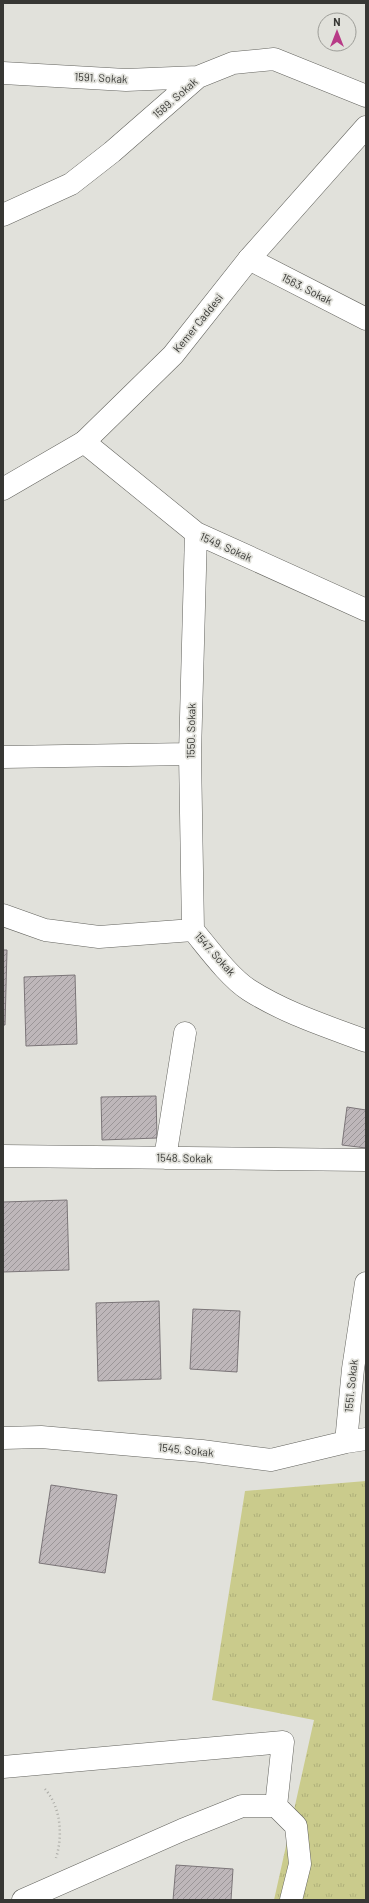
<svg xmlns="http://www.w3.org/2000/svg" width="369" height="1903" viewBox="0 0 369 1903" font-family="Barlow,sans-serif">
  <defs>
    <pattern id="grass-tufts" width="24" height="20" patternUnits="userSpaceOnUse"><rect width="24" height="20" fill="#cacb8c"/><path d="M3 7l-1-3M5 7V3M7 7l1-3M15 17l-1-3M17 17v-4M19 17l1-3" fill="none" stroke="#aeaf79"/></pattern>
    <pattern id="building-hatch" width="6" height="6" patternUnits="userSpaceOnUse"><rect width="6" height="6" fill="#beb7ba"/><path d="M-1 1l2-2M0 6l6-6M5 7l2-2" fill="none" stroke="#9b9698"/></pattern>
  </defs>
  <rect width="100%" height="100%" fill="#e1e1db"/>
  <path fill="url(#grass-tufts)" d="M366,1481V1900H274L314,1720L212,1700L245,1491Z"/>
  <path fill="url(#building-hatch)" stroke="#7b7578" d="M3,950H7L5,1025H3Z
    M75,975L77,1044L26,1046L24,977Z
    M156,1096L157,1138L102,1140L101,1097Z
    M347,1107L366,1110V1148L342,1145Z
    M67,1200L69,1270L3,1272V1202Z
    M159,1301L161,1379L98,1381L96,1303Z
    M193,1309L240,1311L237,1372L190,1369Z
    M51,1485L117,1495L105,1573L39,1563Z
    M176,1865L233,1869L231,1900H173Z"/>
  <g fill="none" stroke-linecap="round" stroke-linejoin="round">
    <defs>
      <path id="minor" d="M3,73L126,80L198,77
        M3,215L71,184L112,152L198,77L233,63L274,59L366,96
        M249,259L366,319
        M84,442L196,533L366,610
        M3,757L190,754
        M3,915L45,930L99,937L193,930C208,948 229,977 249,990C285,1013 326,1026 366,1041
        M193,930L190,754L196,533
        M3,1156L366,1160
        M165,1158L185,1033
        M3,1438L41,1437L202,1451L271,1460L346,1442L366,1439
        M346,1442L353,1369L366,1283
        M3,1767L283,1742L276,1806
        M23,1900L182,1830L242,1806H276L296,1826L300,1864L291,1900"/>
      <path id="tertiary" d="M3,489L84,442L173,355L249,259L366,127"/>
    </defs>
    <use href="#minor" stroke="#63635e" stroke-width="23"/>
    <use href="#tertiary" stroke="#63635e" stroke-width="23"/>
    <path stroke="#ababa6" stroke-width="2.5" stroke-dasharray="1 3" stroke-linecap="butt" d="M45,1789C61,1807 63,1836 56,1858"/>
    <use href="#minor" stroke="#fff" stroke-width="22"/>
    <use href="#tertiary" stroke="#fff" stroke-width="22"/>
  </g>
  <g text-anchor="middle" stroke-width="3.5" stroke-linejoin="round" paint-order="stroke">
    <g font-size="11" fill="#373734" stroke="#e1e1db">
      <text transform="translate(101 78) rotate(3)" y="4">1591. Sokak</text>
      <text transform="translate(175 98) rotate(-41)" y="4">1589. Sokak</text>
      <text transform="translate(307 289) rotate(27)" y="4">1563. Sokak</text>
      <text transform="translate(198 323) rotate(-51)" y="4">Kemer Caddesi</text>
      <text transform="translate(226 547) rotate(24)" y="4">1549. Sokak</text>
      <text transform="translate(191 731) rotate(-89)" y="4">1550. Sokak</text>
      <text transform="translate(215 954) rotate(48)" y="4">1547. Sokak</text>
      <text transform="translate(184 1158) rotate(1)" y="4">1548. Sokak</text>
      <text transform="translate(351 1386) rotate(-84)" y="4">1551. Sokak</text>
      <text transform="translate(186 1450) rotate(6)" y="4">1545. Sokak</text>
    </g>
  </g>
  <rect width="369" height="1903" fill="none" stroke="#373734" stroke-width="8"/>
  <g transform="translate(337 32)"><circle r="19" fill="#e1e1db" stroke="#9d9d98"/>
  <path d="M0-3L7 15L0 10L-7 15Z" fill="#b83a87"/>
  <text y="-6" font-size="11" font-weight="bold" text-anchor="middle" fill="#373734">N</text>
  </g>
</svg>
